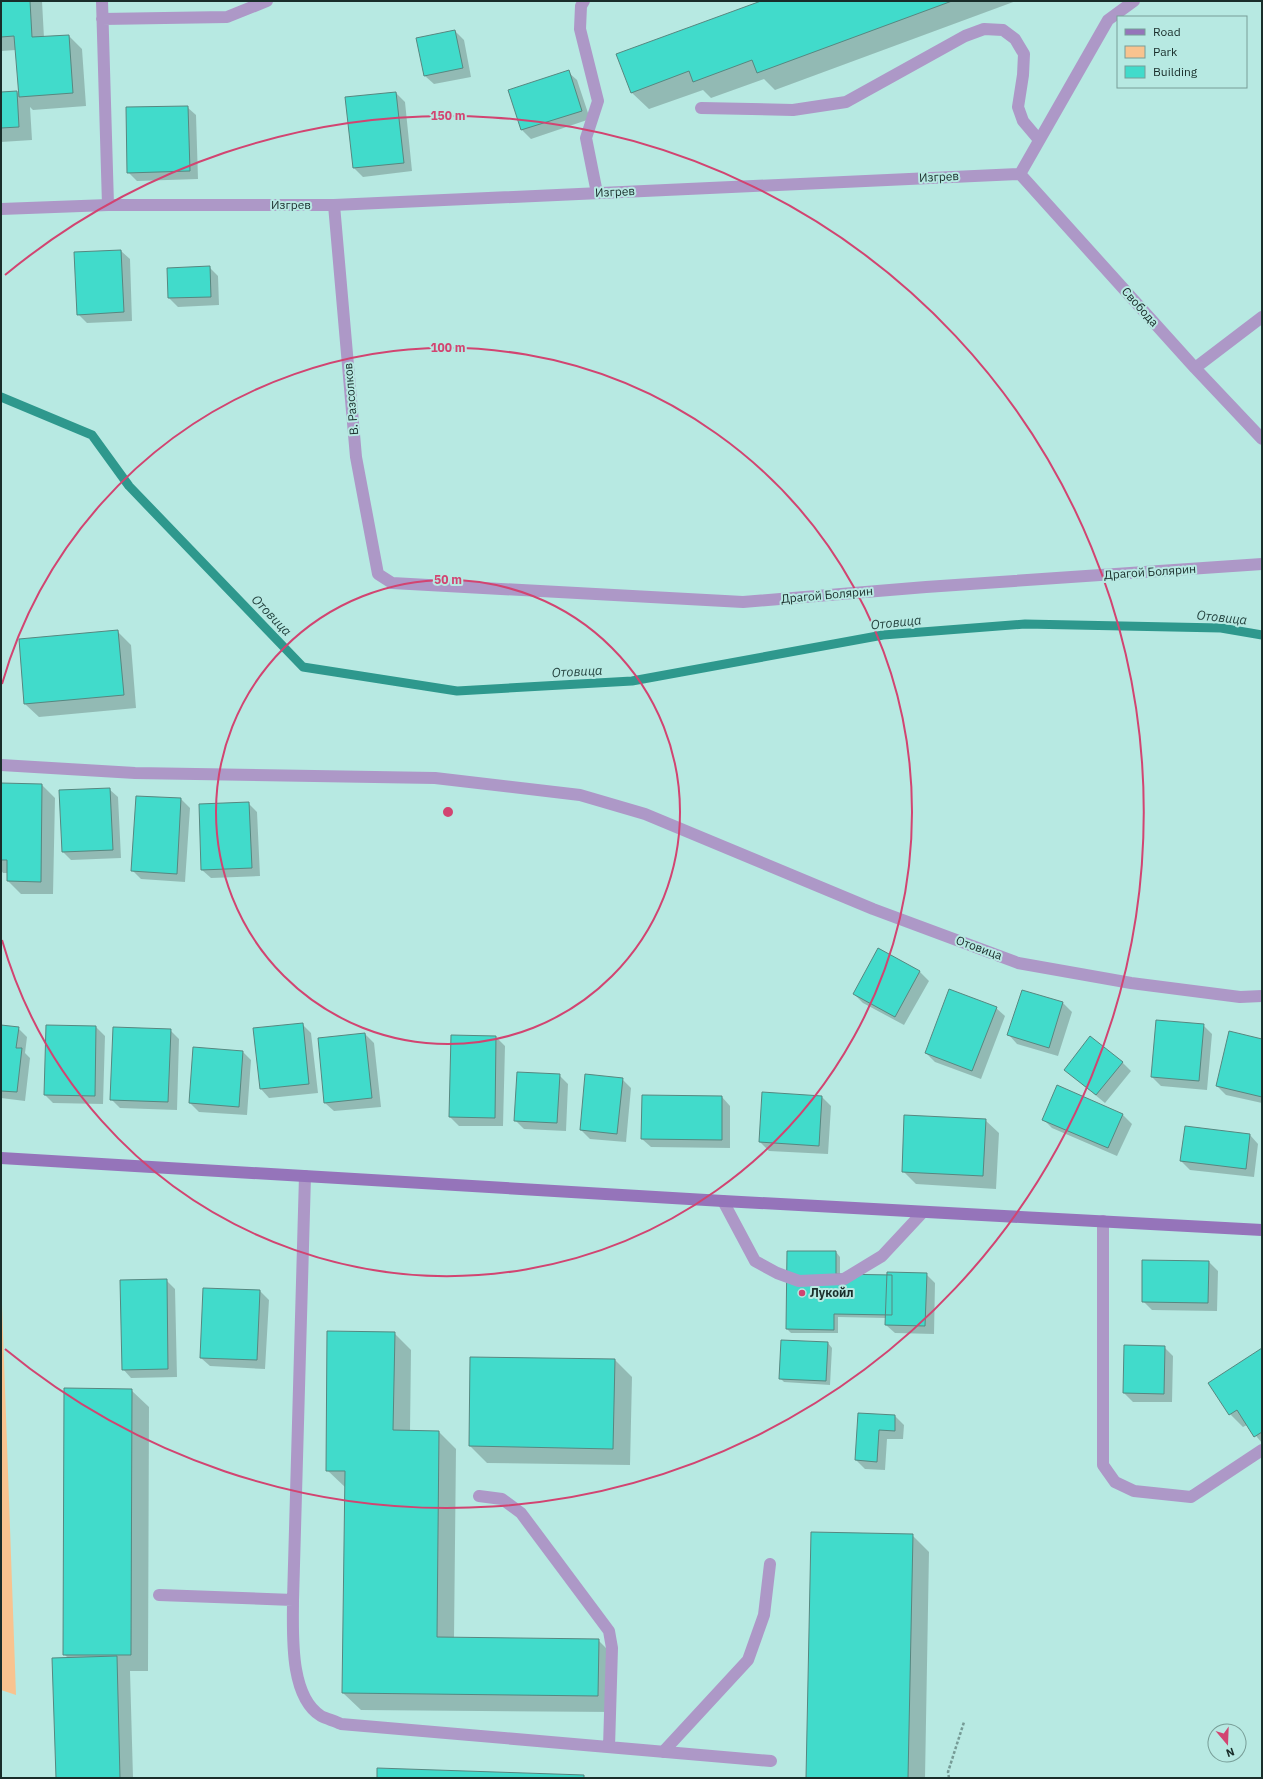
<svg xmlns="http://www.w3.org/2000/svg" width="1263" height="1779" viewBox="0 0 1263 1779" font-family="'IBM Plex Sans',sans-serif">
  <rect width="100%" height="100%" fill="#b7e9e2"/>
  <path fill="#f8c38f" d="M1,1277L16,1695L1,1690Z"/>
  <path fill="#0003" d="M1,1H42L44,38L69,36L82,49L86,106L33,110L30,107L32,140L1,142V93L17,92L20,95L16,50L1,51Z
    M764,1H1016L775,90L764,79L711,98L703,90L649,109L631,92Z
    M455,31L464,40L471,77L434,84L425,76Z
    M568,72L577,80L590,119L531,139L522,130L509,91Z
    M396,93L405,102L412,171L363,177L354,168Z
    M187,107L196,115L198,179L137,181L128,172Z
    M121,251L130,259L132,321L87,323L78,314Z
    M210,268L218,276L219,305L178,307L169,298Z
    M117,631L131,645L136,708L39,717L25,704Z
    M1,784L42,785L55,798L53,894H21L8,881V873H3L1,870Z
    M109,789L118,797L121,858L71,860L63,852Z
    M181,799L190,808L185,882L141,879L132,870Z
    M248,803L257,812L260,876L211,878L202,870Z
    M878,949L920,972L929,981L904,1025L863,1003L854,994Z
    M1022,991L1063,1003L1072,1012L1058,1056L1017,1044L1009,1035Z
    M996,1008L1005,1016L981,1079L935,1062L926,1053Z
    M302,1024L311,1033L318,1093L269,1098L261,1089Z
    M1203,1025L1212,1034L1207,1090L1161,1086L1152,1077Z
    M1,1026L18,1028L27,1037L25,1053L30,1058L25,1101L1,1098Z
    M47,1026L96,1027L105,1036L103,1104L53,1103L45,1095Z
    M170,1030L179,1039L177,1110L120,1108L111,1099Z
    M365,1034L374,1043L381,1107L334,1111L325,1103Z
    M496,1037L505,1046L503,1126H459L450,1117Z
    M1262,1040V1103L1226,1095L1217,1086Z
    M242,1051L251,1060L247,1115L199,1112L190,1103Z
    M1122,1062L1131,1071L1105,1103L1065,1070Z
    M559,1075L568,1084L566,1131L524,1129L515,1120Z
    M622,1079L631,1088L626,1142L590,1139L581,1130Z
    M1057,1087L1123,1115L1132,1124L1117,1156L1052,1128L1043,1119Z
    M722,1097L730,1106V1148L651,1147L642,1139Z
    M822,1097L831,1106L828,1154L769,1151L760,1142Z
    M985,1120L999,1133L996,1189L916,1184L903,1171Z
    M1250,1135L1258,1144L1254,1177L1190,1170L1181,1161Z
    M836,1252L840,1257V1275L888,1276L926,1274L935,1283L934,1334L895,1333L886,1325V1318L838,1317V1333H791L787,1329Z
    M1209,1262L1218,1271L1217,1311L1152,1310L1143,1301Z
    M166,1280L175,1289L177,1377L131,1378L123,1369Z
    M260,1291L269,1300L265,1369L210,1366L201,1358Z
    M394,1333L411,1350L410,1431L439,1432L456,1449L454,1638L598,1640L615,1657V1712L361,1710L343,1693L346,1488L327,1470Z
    M782,1341L828,1343L832,1348L830,1385L784,1382L780,1378Z
    M1164,1347L1173,1356L1172,1402H1133L1124,1393Z
    M1262,1349V1443L1247,1425L1243,1427L1230,1414Z
    M615,1360L632,1377L630,1465L487,1463L470,1446Z
    M131,1390L149,1407L148,1671H130L133,1778H57L68,1658L64,1654Z
    M859,1414L895,1416L904,1425L903,1439H887L885,1470L865,1469L856,1460Z
    M912,1535L929,1552L925,1778H807Z"/>
  <g fill="none" stroke-linecap="round" stroke-linejoin="round">
    <path stroke="#2e988d" stroke-width="9" d="M1,397L92,435L129,486L303,667L457,691L632,681L883,635L1025,624L1221,628L1262,635"/>
  </g>
  <path fill="#41dbcb" stroke="#578780" d="M1,1H30L32,37L69,35L73,93L19,97L14,36L1,37Z
    M761,1H952L757,73L752,60L693,82L689,71L631,93L616,54Z
    M455,30L463,68L424,76L416,38Z
    M569,70L582,111L521,130L508,90Z
    M17,91L19,127L1,128V92Z
    M396,92L404,163L353,168L345,97Z
    M188,106L190,171L127,173L126,107Z
    M121,250L124,312L77,315L74,252Z
    M210,266L211,297L168,298L167,268Z
    M118,630L124,695L24,704L19,639Z
    M1,783L42,784L41,882L7,881V860H1Z
    M110,788L113,850L62,852L59,790Z
    M136,796L181,798L177,874L131,871Z
    M249,802L252,868L201,870L199,804Z
    M878,948L920,971L895,1017L853,994Z
    M949,989L997,1007L972,1071L925,1053Z
    M1022,990L1063,1002L1049,1048L1007,1035Z
    M1156,1020L1204,1024L1199,1081L1151,1077Z
    M303,1023L309,1084L260,1089L253,1028Z
    M1,1025L19,1027L16,1048H22L17,1092L1,1091Z
    M46,1025L96,1026L95,1096L44,1095Z
    M113,1027L171,1029L168,1102L110,1100Z
    M1229,1031L1262,1039V1097L1216,1086Z
    M365,1033L372,1098L324,1103L318,1038Z
    M451,1035L496,1036L495,1118L449,1117Z
    M1090,1036L1123,1062L1096,1095L1064,1070Z
    M193,1047L243,1051L239,1107L189,1103Z
    M517,1072L560,1074L557,1123L514,1121Z
    M585,1074L623,1078L617,1134L580,1130Z
    M1057,1085L1123,1114L1108,1148L1042,1120Z
    M762,1092L822,1096L819,1146L759,1142Z
    M642,1095L722,1096V1140L641,1139Z
    M904,1115L986,1119L983,1176L902,1172Z
    M1185,1126L1250,1134L1246,1169L1180,1161Z
    M787,1251H836V1274L892,1275V1315L834,1314V1330L786,1329Z
    M1142,1260L1209,1261L1208,1303L1142,1302Z
    M887,1272L927,1273L925,1326L885,1325Z
    M167,1279L168,1369L122,1370L120,1280Z
    M203,1288L260,1290L257,1360L200,1358Z
    M327,1331L395,1332L393,1430L439,1431L437,1637L599,1639L598,1696L342,1693L345,1471H326Z
    M781,1340L828,1342L826,1381L779,1379Z
    M1124,1345L1165,1346L1164,1394L1123,1393Z
    M1262,1348V1432L1254,1437L1237,1410L1229,1415L1208,1383Z
    M470,1357L615,1359L613,1449L469,1446Z
    M64,1388L132,1389L131,1655H63Z
    M858,1413L895,1415V1431L879,1430L877,1462L855,1460Z
    M811,1532L913,1534L908,1778H806Z
    M117,1656L120,1778H56L52,1658Z
    M377,1768L584,1775V1778H377Z"/>
  <g fill="none" stroke-linecap="round" stroke-linejoin="round">
    <path stroke="#769b96" stroke-width="2.5" stroke-dasharray="3 2" stroke-linecap="butt" d="M949,1778L948,1772L964,1722"/>
    <path stroke="#ad98c7" stroke-width="12" d="M305,1176L293,1600C293,1633 289,1696 321,1716C327,1719 335,1721 341,1724L771,1761
      M723,1201L755,1261L777,1273L799,1281L844,1279L882,1256L923,1212
      M1103,1221V1465L1115,1482L1134,1491L1191,1497L1262,1450
      M479,1496L502,1499L521,1513L609,1631L612,1648L609,1747
      M159,1595L293,1600
      M663,1752L748,1660L764,1615L770,1564"/>
    <path stroke="#ad98c7" stroke-width="12" d="M102,1L108,205
      M584,1L581,6L580,29L598,101L586,138L597,193
      M102,19L227,17L267,1
      M701,108L793,110L846,102L965,36L984,29L1003,30L1015,39L1024,54L1023,75L1018,107L1023,121L1039,140
      M1020,174L1195,368L1262,439
      M334,205L356,457L378,574L392,583L743,602L926,587L1262,564
      M1,209L108,205H334L1020,174L1108,20L1134,1
      M1195,368L1262,317
      M1,765L135,773L435,778L580,795L645,814L873,909L1018,963L1131,983L1240,997L1262,996"/>
    <path stroke="#9574ba" stroke-width="12" d="M1,1158L723,1201L1262,1230"/>
  </g>
  <g fill="none" stroke="#d24471" stroke-width="2">
    <circle cx="448" cy="812" r="232"/>
    <path d="M2 684A464 464 0 1 1 2 940"/>
    <path d="M5 275A696 696 0 1 1 5 1349"/>
  </g>
  <circle fill="#d24471" stroke="#b7e9e2" stroke-width="1.5" cx="802" cy="1293" r="4"/>
  <g text-anchor="middle" stroke-width="4" stroke-linejoin="round" paint-order="stroke">
    <g font-size="12" fill="#192d2a" stroke="#b7e9e2">
      <text transform="translate(939 177) rotate(-3)" y="4">Изгрев</text>
      <text transform="translate(615 192) rotate(-3)" y="4">Изгрев</text>
      <text x="291" y="209">Изгрев</text>
      <text transform="translate(1140 307) rotate(48)" y="4">Свобода</text>
      <text transform="translate(351 399) rotate(-95)" y="4">В. Разсолков</text>
      <text transform="translate(1150 572) rotate(-4)" y="4">Драгой Болярин</text>
      <text transform="translate(827 595) rotate(-5)" y="4">Драгой Болярин</text>
      <text transform="translate(979 948) rotate(20)" y="4">Отовица</text>
    </g>
    <g font-size="12" font-weight="bold" fill="#192d2a" stroke="#b7e9e2" text-anchor="start">
      <text x="810" y="1297">Лукойл</text>
    </g>
    <g font-size="13" font-style="italic" fill="#274642" stroke="#b7e9e2">
      <text transform="translate(272 615) rotate(46)" y="5">Отовица</text>
      <text transform="translate(1222 617) rotate(6)" y="5">Отовица</text>
      <text transform="translate(896 622) rotate(-6)" y="5">Отовица</text>
      <text transform="translate(577 671) rotate(-3)" y="5">Отовица</text>
    </g>
  </g>
  <circle cx="448" cy="812" r="6" fill="#d24471" stroke="#b7e9e2" stroke-width="2"/>
  <g font-size="12" text-anchor="middle" font-weight="bold" fill="#d24471" stroke="#b7e9e2" stroke-width="4" stroke-linejoin="round" paint-order="stroke">
    <text x="448" y="120">150 m</text>
    <text x="448" y="352">100 m</text>
    <text x="448" y="584">50 m</text>
  </g>
  <rect width="1263" height="1779" fill="none" stroke="#192d2a" stroke-width="4"/>
  <rect x="1117" y="16" width="130" height="72" fill="#b7e9e2" stroke="#789e98"/>
  <rect x="1125" y="29" width="20" height="6" fill="#9574ba" stroke="#789e98"/>
  <text x="1153" y="36" font-size="12" fill="#192d2a">Road</text>
  <rect x="1125" y="46" width="20" height="12" fill="#f8c38f" stroke="#789e98"/>
  <text x="1153" y="56" font-size="12" fill="#192d2a">Park</text>
  <rect x="1125" y="66" width="20" height="12" fill="#41dbcb" stroke="#789e98"/>
  <text x="1153" y="76" font-size="12" fill="#192d2a">Building</text>
  <g transform="translate(1227 1743) rotate(161)"><circle r="19" fill="#b7e9e2" stroke="#789e98"/>
  <path d="M0-3L7 15L0 10L-7 15Z" fill="#d24471"/>
  <text y="-6" font-size="11" font-weight="bold" text-anchor="middle" fill="#192d2a">N</text>
  </g>
</svg>
